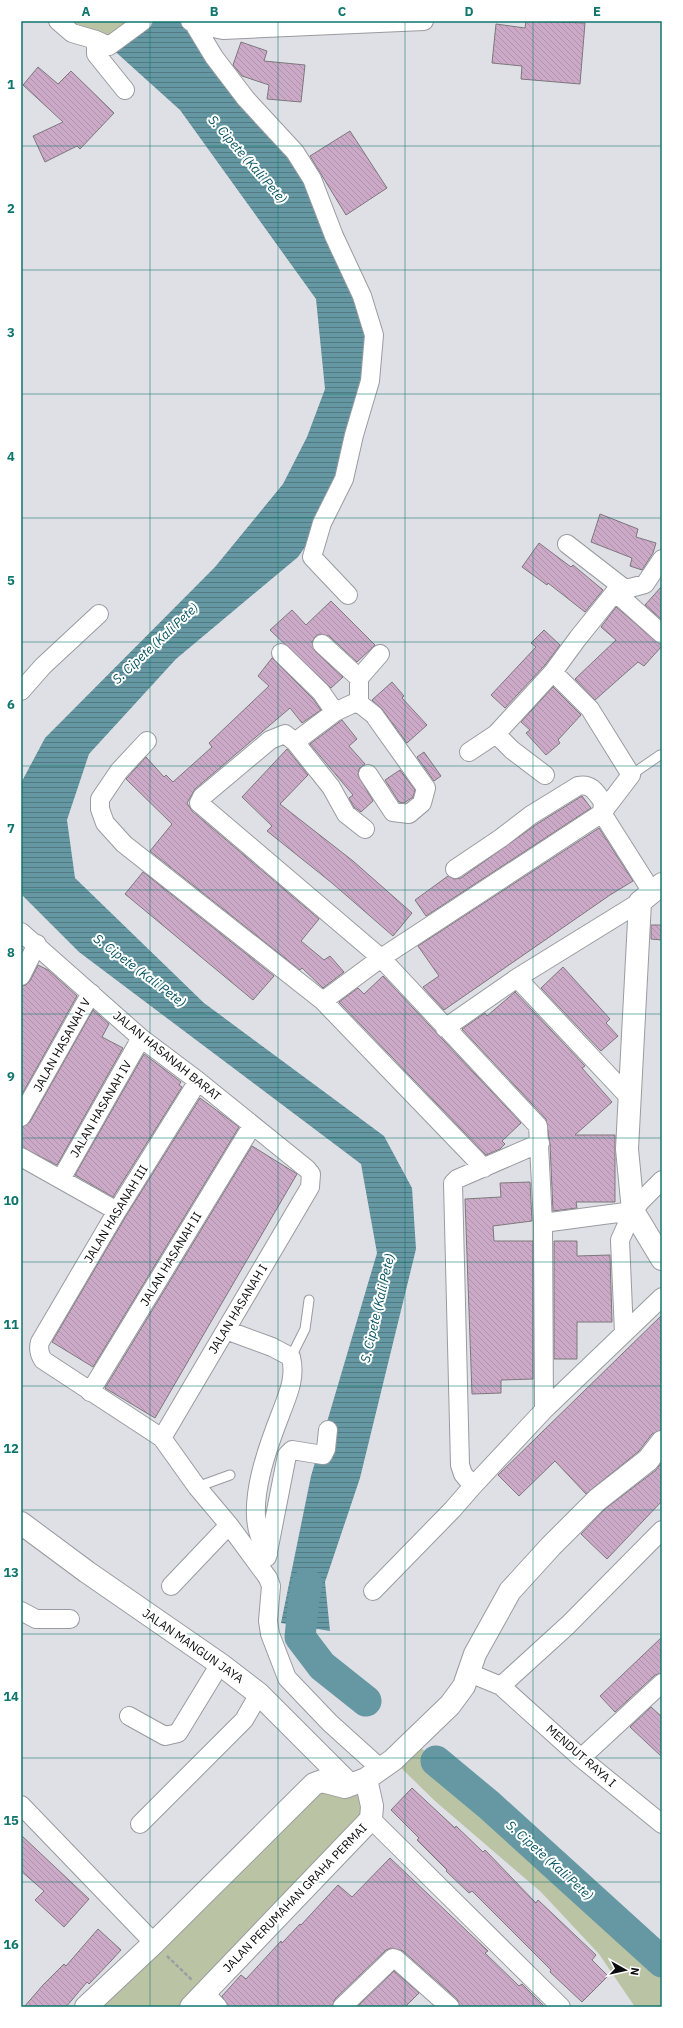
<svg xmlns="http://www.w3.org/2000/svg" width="683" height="2028" viewBox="0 0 683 2028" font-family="'IBM Plex Sans',sans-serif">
  <defs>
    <pattern id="water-rules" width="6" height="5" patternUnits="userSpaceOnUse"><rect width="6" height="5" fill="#6598a2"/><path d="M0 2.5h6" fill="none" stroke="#527a82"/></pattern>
    <pattern id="building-back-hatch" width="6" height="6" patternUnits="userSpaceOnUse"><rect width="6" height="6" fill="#ccaac7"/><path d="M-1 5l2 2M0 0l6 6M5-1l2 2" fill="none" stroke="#ae91aa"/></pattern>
  </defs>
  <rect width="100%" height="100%" fill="#dfe0e6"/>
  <path fill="#bac4a4" d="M58,21H133L109,46Z
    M413,1741L660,1958L662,1962V2007H635L599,1954L541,1892L435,1801L393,1760Z
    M314,1784L353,1785L372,1806L191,2007H86Z"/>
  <path fill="url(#water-rules)" d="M143,21H190L295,152L362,296L370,381L322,523L298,557L176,659L89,754L67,820L75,878L204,1003L384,1136L412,1188L416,1249L360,1478L325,1582L330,1631L281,1623L311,1476L377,1253L361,1164L79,952L21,894V783L45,738L215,567L283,484L307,437L325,389L316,299L180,110L109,46Z"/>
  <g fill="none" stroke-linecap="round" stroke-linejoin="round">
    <path stroke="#6598a2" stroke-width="31" d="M307,1584L304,1598L300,1637L322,1666L366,1701
      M436,1761L489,1805L662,1962"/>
  </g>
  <path fill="url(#building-back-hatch)" stroke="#7c787c" d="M526,21L585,23L580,84L521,79L522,66L492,63L496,24L525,28Z
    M241,42L267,51L264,61L305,65L301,102L267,99L269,85L242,76L233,65Z
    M38,67L58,84L71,71L114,113L80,149L77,146L45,162L33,136L63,122L23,85Z
    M350,131L387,188L346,215L310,156Z
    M600,514L638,529L636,537L656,543L653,553L642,570L630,566L632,558L591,542Z
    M539,543L571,567L573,565L603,590L585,612L548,583L547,585L522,567Z
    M662,586V620L645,605Z
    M331,601L375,645L357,662L329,636L319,634L315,637L312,642L315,651L343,677L331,688L270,630L292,610L306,625Z
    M616,607L662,646L644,666L638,662L595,700L575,679L616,640L601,627Z
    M544,630L560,645L545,665L505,708L491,695L536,647L531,643Z
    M272,658L313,699L321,710L302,723L290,708L195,789L187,803L192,811L319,919L301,941L324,960L330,956L344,972L323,988L302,968L300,970L150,851L172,824L126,779L146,757L164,777L166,775L173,782L212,747L209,743L269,686L258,676Z
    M392,682L404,696L402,698L427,725L407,743L382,709L372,700Z
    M553,687L581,715L558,740L560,743L546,755L526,733L530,730L521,722Z
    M342,720L357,739L349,746L365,764L359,769L358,775L373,801L361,812L354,807L349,798L353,795L310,744Z
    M287,749L308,775L280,804L353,861L412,913L393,936L332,883L267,831L272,826L242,797Z
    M424,752L441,776L434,781L417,757Z
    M400,770L415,790L413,797L404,803L399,802L385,780Z
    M582,796L591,808L426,916L415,900L448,876L455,879L461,878L537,824Z
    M599,828L633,881L610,895L444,1010L423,987L439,976L418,946Z
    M143,872L274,976L253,1000L125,894Z
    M651,925H662V940L651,939Z
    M38,965L48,970L77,996L21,1096V986L26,985L30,981Z
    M563,967L610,1019L606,1023L618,1036L601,1051L541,988Z
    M383,976L521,1123L502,1141L505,1144L500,1149L486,1155L339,1002L358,988L364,994Z
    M515,992L585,1066L582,1068L612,1102L575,1135H615V1202H576L577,1208L553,1211L550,1144L546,1119L462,1029L485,1013L487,1016Z
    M93,1010L109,1024L102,1037L123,1048L57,1165L21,1147V1127L30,1122Z
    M144,1054L181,1082L179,1085L182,1087L113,1197L75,1175Z
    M200,1098L239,1127L93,1367L52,1342L126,1216Z
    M252,1146L297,1174L155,1418L105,1388Z
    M530,1182L532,1221L493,1226L494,1241H533V1379L501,1380V1393L472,1394L465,1199L501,1197L500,1183Z
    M554,1241H577V1256L610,1255L612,1322H577V1359H554Z
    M662,1315V1430L652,1434L639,1451L586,1494L555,1461L519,1496L498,1475Z
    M662,1462V1501L607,1559L581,1534L605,1509L656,1470Z
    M662,1637V1673L655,1675L615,1712L600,1696Z
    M651,1707L662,1717V1757L630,1727Z
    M412,1788L455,1828L456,1826L483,1852L485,1850L536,1903L538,1900L596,1955L592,1960L608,1976L582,2002L550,1972L551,1970L472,1891L469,1893L446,1871L447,1870L417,1840L419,1838L391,1810Z
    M21,1835L89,1899L64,1927L35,1900L44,1891L21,1871Z
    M390,1858L488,1951L485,1953L519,1986L522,1984L545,2007H460L457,1999L403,1951L391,1948L386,1950L335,1999L332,2007H228L222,1996L241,1975L246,1979L281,1941L282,1943L300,1924L301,1925L338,1885L352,1897Z
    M98,1929L121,1950L111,1961L89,1984L87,1982L66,2007H24L43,1985L64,1964L66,1966Z
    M394,1971L419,1993L405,2007H357Z"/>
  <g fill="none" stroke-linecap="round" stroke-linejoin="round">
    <defs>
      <path id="service" d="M631,775L660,755
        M291,1357L305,1329L309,1300
        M197,1487L230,1475"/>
      <path id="minor" d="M58,21L72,33L96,40L109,46L143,21
        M190,21L194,24L223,30L424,21
        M194,24L214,57L246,99L295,152L312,179L334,236L362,296L374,335L370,381L354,435L344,479L322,523L312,557L348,595
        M96,40V54L125,90
        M567,544L625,589
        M615,592L662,634
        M322,644L359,678
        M281,653L321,692L335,712L295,742
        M553,672L590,709L631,775L602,813
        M21,691L43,666L99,614
        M359,703V678L380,654
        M335,712L352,704L359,703L374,715L426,788L422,803L409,814L393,812L368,774
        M496,734L512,750L545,775
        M147,741L119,771L100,799V809L105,823L124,844L323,1001L484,1168
        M469,752L496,734L553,672L578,638L615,592L645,584L662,559
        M365,829L346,814L331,787L295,742L285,734L270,740L202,797L199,803L381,958L538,1126L543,1223L544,1410
        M455,869L501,838L531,815L578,786C591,783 596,792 603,802L602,813
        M21,932L141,1038L198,1081L307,1169L311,1174L310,1187L162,1438
        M21,976L37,944
        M517,978L628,1096
        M323,1001L381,958L602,813L652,892
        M445,1028L517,978L640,902
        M198,1081L117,1211L40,1342C38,1349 39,1354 43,1360L162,1438L197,1487L229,1525L268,1578L271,1586L268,1621L270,1634L287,1678L330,1723L381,1769
        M21,1117L91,993
        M540,1143L457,1179L453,1183L460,1465L463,1474L473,1486L544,1410L662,1297
        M21,1157L117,1211
        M61,1179L141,1038
        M543,1223L633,1211
        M226,1330L272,1347L291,1357C296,1378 288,1394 281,1413C268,1446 248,1500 259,1534C261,1541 265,1548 268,1554
        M624,1333L620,1240L633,1211L641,1201L662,1180
        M90,1392L252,1126
        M267,1557L287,1455L292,1450L323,1455L326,1449L328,1430
        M171,1586L229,1525
        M373,1591L453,1509L473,1486
        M21,1611L36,1619H70
        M467,1672L501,1686L568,1625L662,1530
        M501,1686L581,1758L662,1824
        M129,1716L165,1736L178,1733L220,1664
        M581,1758L662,1683
        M21,1805L154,1943
        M371,1819L561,2007
        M140,1824L244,1720L259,1694
        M205,1993L218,2007
        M342,2007L393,1958L396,1959L450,2007"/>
      <path id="tertiary" d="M662,884L640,902L627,1149L633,1211L662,1259
        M21,1523L87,1572L220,1664L259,1694L350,1785
        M86,2007L154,1943L314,1784L322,1781L345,1787L366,1779L393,1760L450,1705L464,1686L475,1654L510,1591L551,1546L597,1500L648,1460L662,1442
        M191,2007L371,1819L372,1806L366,1779"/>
    </defs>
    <use href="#service" stroke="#9a9ba1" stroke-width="11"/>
    <use href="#minor" stroke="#9a9ba1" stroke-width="20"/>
    <use href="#tertiary" stroke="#9a9ba1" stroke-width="24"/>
    <path stroke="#9d9da2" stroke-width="2.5" stroke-dasharray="4 2" stroke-linecap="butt" d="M167,1956L192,1980"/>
    <use href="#service" stroke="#fff" stroke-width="9"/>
    <use href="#minor" stroke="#fff" stroke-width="18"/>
    <use href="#tertiary" stroke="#fff" stroke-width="22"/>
  </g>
  <path fill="none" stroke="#0f766e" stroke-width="1" stroke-opacity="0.55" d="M150,21V2007M278,21V2007M405,21V2007M533,21V2007M21,146H662M21,270H662M21,394H662M21,518H662M21,642H662M21,766H662M21,890H662M21,1014H662M21,1138H662M21,1262H662M21,1386H662M21,1510H662M21,1634H662M21,1758H662M21,1882H662"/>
  <g text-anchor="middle" stroke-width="4" stroke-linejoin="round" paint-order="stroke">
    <g font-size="12" fill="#0c0c0e" stroke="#fff">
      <text transform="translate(62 1045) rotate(-61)" y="4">JALAN HASANAH V</text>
      <text transform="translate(167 1056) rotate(39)" y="4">JALAN HASANAH BARAT</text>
      <text transform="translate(101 1109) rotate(-60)" y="4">JALAN HASANAH IV</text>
      <text transform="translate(116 1214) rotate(-59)" y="4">JALAN HASANAH III</text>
      <text transform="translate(171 1259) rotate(-59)" y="4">JALAN HASANAH II</text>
      <text transform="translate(238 1309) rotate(-59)" y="4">JALAN HASANAH I</text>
      <text transform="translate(193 1646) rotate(35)" y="4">JALAN MANGUN JAYA</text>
      <text transform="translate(581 1756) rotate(41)" y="4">MENDUT RAYA I</text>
      <text transform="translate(295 1898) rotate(-46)" y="4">JALAN PERUMAHAN GRAHA PERMAI</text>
    </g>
    <g font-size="13" font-style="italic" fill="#06545f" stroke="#fff">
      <text transform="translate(248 159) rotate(49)" y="5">S. Cipete (Kali Pete)</text>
      <text transform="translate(155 643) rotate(-43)" y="5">S. Cipete (Kali Pete)</text>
      <text transform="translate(140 970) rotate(37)" y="5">S. Cipete (Kali Pete)</text>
      <text transform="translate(377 1308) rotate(-77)" y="5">S. Cipete (Kali Pete)</text>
      <text transform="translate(550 1860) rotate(42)" y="5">S. Cipete (Kali Pete)</text>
    </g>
  </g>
  <rect width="683" height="2028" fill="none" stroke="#ffffff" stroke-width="44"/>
  <g transform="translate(625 1970) rotate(98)" stroke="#ffffff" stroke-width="3" paint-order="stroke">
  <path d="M0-3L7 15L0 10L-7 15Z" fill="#0c0c0e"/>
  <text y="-6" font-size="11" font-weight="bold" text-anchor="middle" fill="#0c0c0e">N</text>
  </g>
  <rect x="22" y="22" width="639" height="1984" fill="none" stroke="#0f766e" stroke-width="1.5"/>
  <g font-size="13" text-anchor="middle" font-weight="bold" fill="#0f766e">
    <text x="86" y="16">A</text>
    <text x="214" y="16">B</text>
    <text x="342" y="16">C</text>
    <text x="469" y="16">D</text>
    <text x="597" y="16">E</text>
    <text x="11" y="89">1</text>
    <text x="11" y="213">2</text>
    <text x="11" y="337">3</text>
    <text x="11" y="461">4</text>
    <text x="11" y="585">5</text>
    <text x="11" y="709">6</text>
    <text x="11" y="833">7</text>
    <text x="11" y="957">8</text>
    <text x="11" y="1081">9</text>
    <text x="11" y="1205">10</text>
    <text x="11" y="1329">11</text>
    <text x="11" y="1453">12</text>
    <text x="11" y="1577">13</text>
    <text x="11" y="1701">14</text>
    <text x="11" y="1825">15</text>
    <text x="11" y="1949">16</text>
  </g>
</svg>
